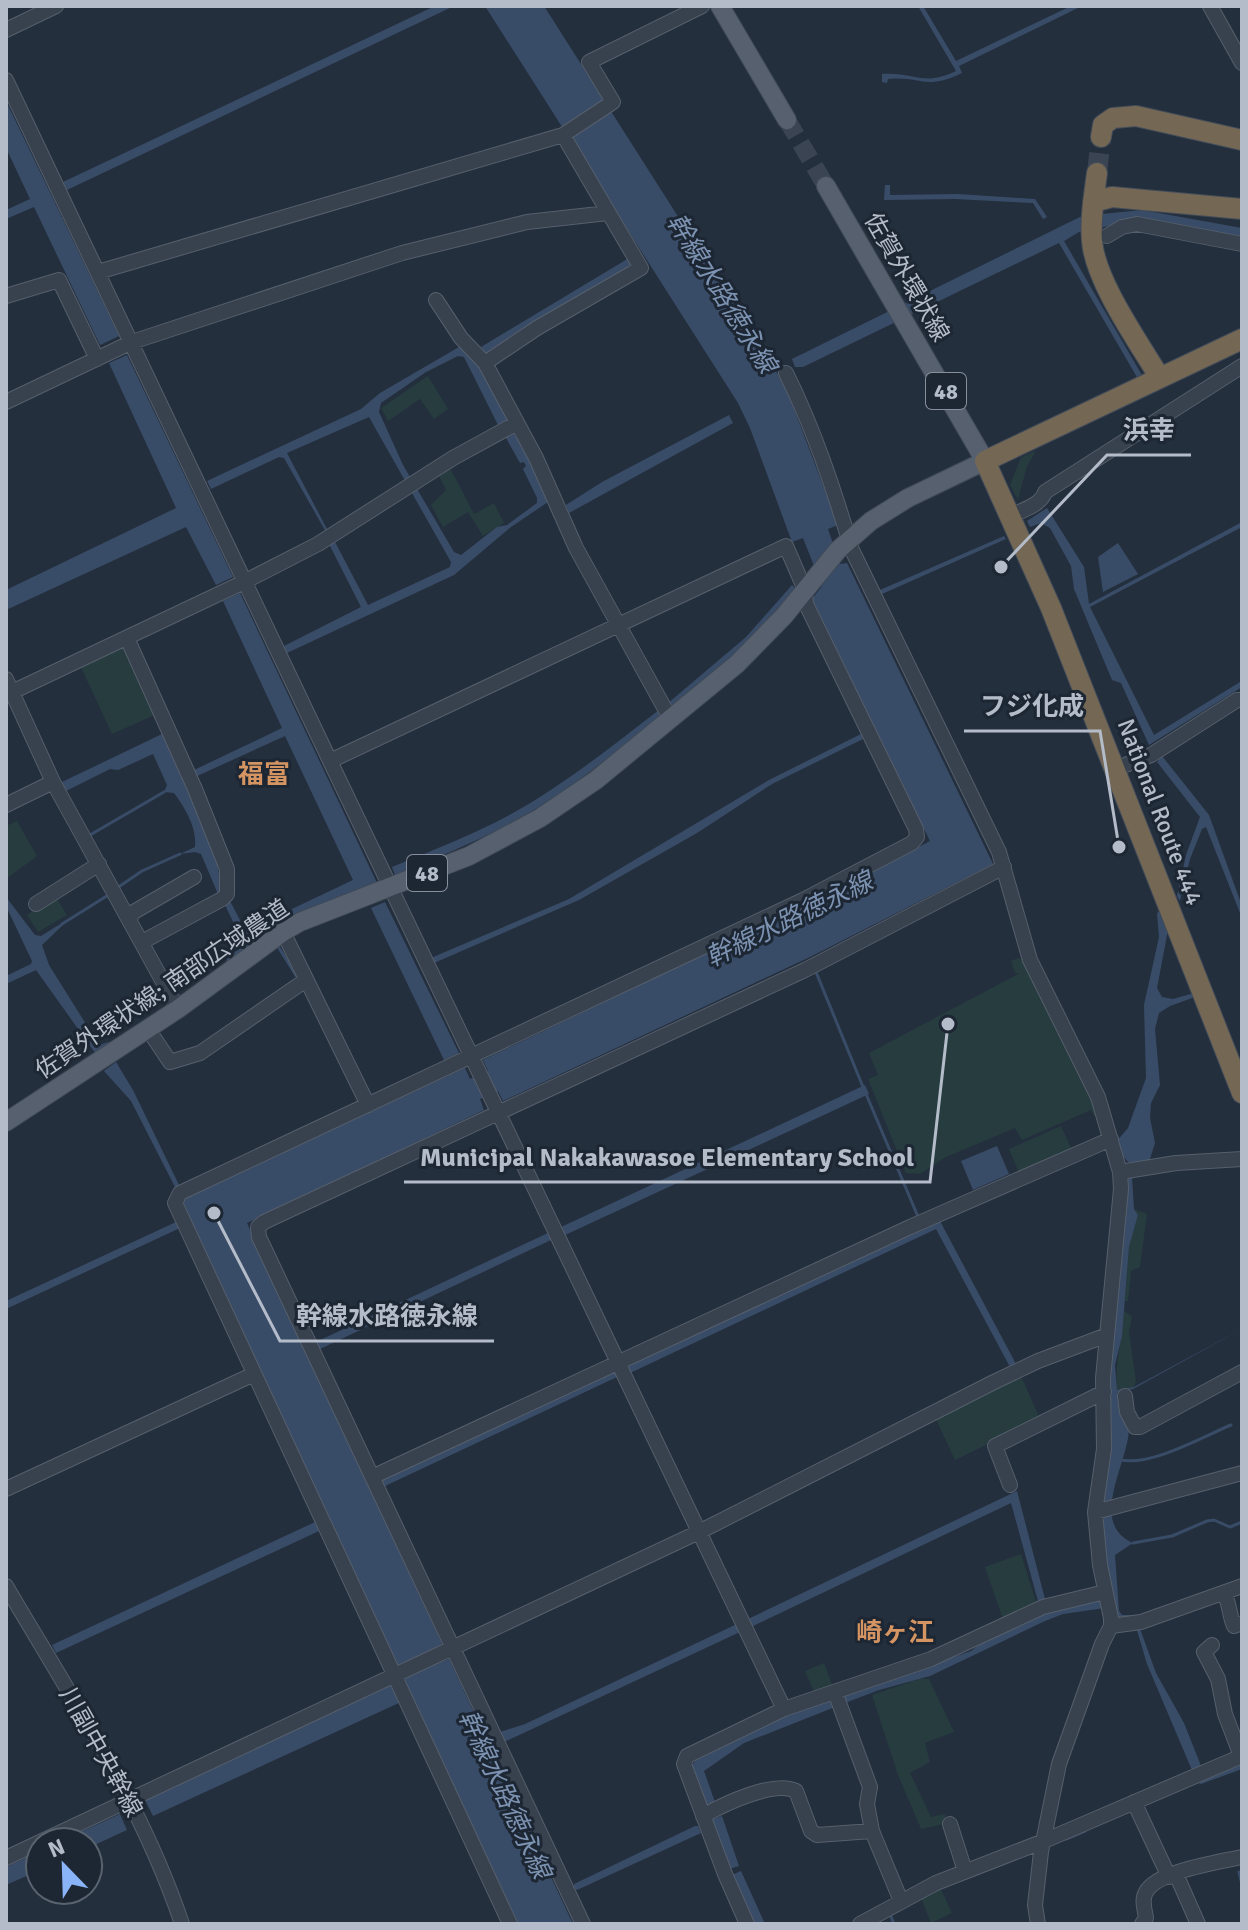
<svg xmlns="http://www.w3.org/2000/svg" width="1248" height="1930" viewBox="0 0 1248 1930" font-family="Signika,'Noto Sans JP',sans-serif">
  <rect width="100%" height="100%" fill="#242f3e"/>
  <path fill="#263c3f" d="M428,376L448,409L434,419L420,399L388,421L381,408Z
    M1036,451L1027,466L1018,500L1010,485L1021,457Z
    M449,466L474,514L494,503L504,523L483,536L468,512L443,527L431,505L446,490L438,474Z
    M126,644L157,714L112,734L80,665Z
    M17,821L37,856L6,879V826Z
    M55,896L67,915L38,932L27,915Z
    M1018,958L1024,959L1099,1115L1094,1116L1091,1110L1022,1140L1015,1128L946,1157L920,1174L906,1173L868,1079L878,1075L869,1053L1020,973H1015L1011,961Z
    M1061,1126L1072,1150L1019,1173L1009,1149Z
    M1134,1209L1147,1214L1140,1267L1131,1271L1128,1301H1125L1129,1247L1138,1215Z
    M1124,1311L1132,1316L1129,1333L1136,1381L1134,1387L1117,1390C1115,1361 1122,1340 1124,1311Z
    M1021,1376L1040,1419L955,1460L934,1415Z
    M1021,1554L1037,1605L1004,1622L985,1567Z
    M824,1663L833,1687L815,1694L805,1671Z
    M919,1679H929L954,1732L925,1743L930,1762L910,1773L931,1817L945,1814L948,1823L921,1829L898,1775L872,1695Z
    M939,1885L952,1913L931,1923L920,1896Z"/>
  <path fill="#394c67" fill-rule="evenodd" d="M435,6H454L67,190L63,182Z
    M485,6H544L775,369L788,393L838,525L828,529L840,564L847,563L993,864L810,957L503,1101L498,1091L480,1099L484,1110L247,1223L442,1644L432,1649L438,1663L449,1659L573,1924H518L404,1679L415,1674L410,1660L397,1665L182,1202L184,1198L465,1068L470,1079L488,1071L483,1060L797,910L930,841L812,599L822,586L803,538L792,542L750,428L738,403Z
    M918,6H923L956,61L1071,6H1082L959,66L962,73C924,91 923,76 888,79L887,83L882,82V74C915,72 924,87 956,71Z
    M6,101L119,336L100,345L34,207L6,219V210L30,199L6,148Z
    M885,185H890V195L958,194L1035,199L1047,217L1043,219L1033,203L955,199L884,200Z
    M1142,210L1242,228V238L1113,225L1079,232L1064,241L1143,377L1138,379L1059,243L803,367H795L792,359L1082,216Z
    M629,258L634,266L486,354L481,347Z
    M459,347C483,365 495,392 508,419L506,423L526,451L548,502L511,527L454,575L287,653L284,646L361,607L329,544L335,542L368,605L450,567L451,562L369,417L287,453L328,531L326,532L284,458L279,457L211,489L207,481L361,409L380,393ZM458,356L464,357L498,425L502,424L505,436L520,463L524,462L526,466L523,469L537,498V503L507,525L497,527L461,555L454,552L403,465L379,412L381,403L426,372Z
    M127,355L233,577L216,585L186,527L6,610V590L176,508L109,363Z
    M729,415L733,423L569,513L566,505L602,482Z
    M1047,508L1084,567L1089,604L1242,522V527L1090,607L1154,735L1240,682L1242,678V687L1149,745L1121,683L1112,680L1074,589L1071,566L1050,528L1041,523L1030,527L1027,521Z
    M1004,536L1006,539L882,594L880,590Z
    M1118,543L1138,574L1103,592L1098,557Z
    M792,585L795,588L754,637L669,709L667,704L746,637Z
    M240,593L377,883L294,917L241,951L237,940L239,934L224,903L230,901L243,926L250,929L353,880L285,736L195,777L192,771L282,728L223,601Z
    M659,710L662,715C622,747 582,780 539,807C493,835 444,855 395,875L392,867C443,846 496,826 543,795C584,769 621,739 659,710Z
    M162,734C183,777 220,845 221,892L218,894L201,854L195,852L180,854L195,847C197,827 185,808 174,793L164,792L167,785L153,754L118,770L110,769L66,791L62,788V782Z
    M861,734L863,739L772,784L697,833L579,900L434,963L431,958L569,899L769,780Z
    M1162,756L1209,815L1242,906V918L1206,827L1202,829L1190,859L1180,901L1177,896L1186,855L1200,817L1157,762Z
    M6,897L35,935L41,936L62,923L63,925L42,945L49,965L99,1045L119,1039L96,1054L36,970L6,984V976L31,964L32,961L6,906Z
    M385,902L459,1053L444,1060L371,908Z
    M1160,911L1168,930L1157,988L1162,997L1173,999L1194,993L1195,997L1170,1006L1159,1013L1155,1029L1160,1085L1151,1103L1150,1118L1155,1143L1149,1162L1130,1164L1120,1153L1116,1142L1128,1128L1146,1078L1144,1005L1159,937L1157,913Z
    M116,1062L133,1090L179,1185L175,1187L131,1101L104,1071Z
    M865,1085L869,1094L563,1236L559,1228Z
    M997,1146L1009,1174L973,1190L961,1161Z
    M1130,1177H1132L1134,1209L1138,1215L1129,1247L1122,1336L1115,1365L1117,1390L1134,1387L1242,1329L1133,1389L1117,1392C1122,1401 1129,1417 1129,1428C1129,1462 1087,1523 1133,1543L1115,1555L1119,1611L1122,1615H1135L1156,1673L1184,1723L1205,1776L1242,1763V1769L1201,1784L1197,1782L1147,1664L1134,1620L1118,1619C1080,1478 1122,1325 1127,1180Z
    M940,1221L1016,1364L1010,1367L936,1229L630,1373L627,1365Z
    M176,1222L180,1228L6,1309V1301Z
    M548,1233L551,1240L320,1349L316,1342Z
    M615,1371L617,1377L383,1487L380,1480Z
    M1017,1491L1045,1599L1038,1601L1011,1503L751,1627L748,1619Z
    M315,1522L319,1531L56,1653L52,1645Z
    M1099,1600L1105,1608L1063,1614L1045,1621L930,1676L879,1690L845,1703L844,1695L971,1651L980,1644L1045,1613Z
    M737,1624L740,1632L504,1742L500,1732L525,1724Z
    M393,1684L401,1702L153,1816L145,1800Z
    M828,1699L835,1707L744,1743L704,1771L716,1805L706,1808L692,1766L695,1761L778,1719Z
    M120,1814L127,1830L88,1848V1842H59Z
    M722,1816L739,1866L729,1869L711,1820Z
    M695,1826H698L701,1833L577,1890L574,1888V1884Z
    M40,1851V1870L6,1885V1867Z
    M741,1871L765,1924H754L732,1875Z"/>
  <g fill="none" stroke-linecap="round" stroke-linejoin="round">
    <path stroke="#394c67" stroke-width="3" d="M90,835L164,792
      M117,888L142,871L180,854
      M62,924L110,894
      M279,948L297,977
      M228,960L240,950
      M816,972L863,1087
      M866,1094L919,1219
      M1121,1460C1152,1466 1202,1437 1231,1425
      M1133,1543L1172,1536L1207,1521L1214,1520L1230,1527L1242,1522
      M1066,1839L1085,1831
      M1239,1872L1242,1885
      M890,1914L894,1924"/>
    <path stroke="#3a4453" stroke-width="18" stroke-dasharray="18 9" stroke-linecap="butt" d="M787,120L826,186"/>
    <path stroke="#3a4453" stroke-width="20" stroke-dasharray="20 10" stroke-linecap="butt" d="M1097,173L1101,137"/>
    <defs>
      <path id="minor" d="M1210,6L1242,63
        M6,30L56,6
        M6,80L330,761L786,546L805,590L806,604L916,829L917,837L912,843L803,900L180,1193L175,1203L510,1924
        M1107,236L1122,227L1137,224L1242,244
        M98,272L563,135L613,102L589,62L702,6
        M6,296L59,280L97,359
        M436,300L461,338L485,363L537,328L641,268L563,135
        M485,363L536,458L576,548L670,718
        M786,373C814,429 834,490 852,550L999,852L1030,960L1098,1097L1120,1172L1121,1189L1103,1378L1104,1449L1095,1512L1100,1565L1111,1618V1626L1102,1644L1059,1764L1041,1852L1035,1905L1038,1924
        M6,402L132,342L402,253L527,222L608,213
        M1010,516C1023,510 1041,505 1045,492L1242,366
        M127,638L195,789L227,869V894L222,899L142,942
        M6,679L53,782L178,1009
        M12,692L244,582L318,544L453,458L517,423
        M330,761L784,1709
        M1115,769L1151,755L1237,700H1242
        M6,805L53,782
        M36,904L99,864
        M130,920L132,913L194,877
        M283,932L368,1105
        M148,1029L170,1062L200,1053L306,980
        M1120,1172L1176,1163L1242,1159
        M1125,1396L1127,1412L1135,1427H1140L1242,1372
        M372,1477L910,1227L1111,1139
        M1010,1485L995,1446L1104,1392
        M6,1489L254,1374
        M1095,1512L1242,1473
        M6,1586C70,1695 142,1804 182,1924
        M1224,1593C1230,1604 1229,1615 1234,1626L1239,1624
        M1111,1626L1141,1622L1242,1586
        M1212,1645L1204,1652L1218,1679L1225,1714L1241,1756
        M835,1692L870,1787L867,1804L872,1831L901,1901
        M1134,1802L1169,1877
        M703,1816C724,1804 774,1780 796,1791L811,1831L817,1835L872,1831
        M950,1824L965,1871
        M6,1858L699,1532L994,1382L1038,1361L1107,1335
        M1176,1874L1198,1924
        M583,1924L259,1237L258,1227L264,1222L805,970L1004,867
        M747,1924L725,1874L684,1764L687,1756L784,1709L931,1659L1043,1607L1105,1592
        M860,1924L936,1883L1044,1841L1242,1756
        M1142,1924L1146,1918C1145,1910 1141,1900 1146,1892C1157,1871 1220,1862 1242,1857"/>
      <path id="major" d="M720,6L787,120
        M6,1122L178,1009L283,932L300,922L469,856L540,818L596,780L737,664L784,616L838,550L871,521L908,498L985,461L826,186"/>
      <path id="highway" d="M1101,137L1103,125L1113,118L1136,116L1242,140
        M1097,173C1094,196 1090,219 1092,241C1095,281 1139,343 1160,378
        M1093,202L1112,197L1242,209
        M1242,339L985,461L1051,608L1242,1093"/>
    </defs>
    <use href="#minor" stroke="#565f6c" stroke-width="16"/>
    <use href="#major" stroke="#414a57" stroke-width="20"/>
    <use href="#highway" stroke="#434c59" stroke-width="22"/>
    <use href="#minor" stroke="#38414e" stroke-width="14"/>
    <use href="#major" stroke="#56606e" stroke-width="18"/>
    <use href="#highway" stroke="#746855" stroke-width="20"/>
  </g>
  <g text-anchor="middle" stroke-width="6" stroke-linejoin="round" paint-order="stroke">
    <g fill="#1d2633" stroke="#878f9c" stroke-width="2">
      <rect x="926" y="373" width="40" height="36" rx="6"/>
      <rect x="407" y="855" width="40" height="36" rx="6"/>
    </g>
    <g font-size="22" font-weight="bold" fill="#b4bcc9">
      <text x="946" y="399">48</text>
      <text x="427" y="881">48</text>
    </g>
    <g font-size="24" fill="#b4bcc9" stroke="#1d2633">
      <text transform="translate(907 277) rotate(60)" y="8">佐賀外環状線</text>
      <text transform="translate(1160 812) rotate(69)" y="8">National Route 444</text>
      <text transform="translate(162 989) rotate(-34)" y="8">佐賀外環状線; 南部広域農道</text>
      <text transform="translate(101 1752) rotate(61)" y="8">川副中央幹線</text>
    </g>
    <g font-size="26" font-style="italic" fill="#7c92b1" stroke="#1d2633">
      <text transform="translate(722 293) rotate(58)" y="9">幹線水路徳永線</text>
      <text transform="translate(789 919) rotate(-26)" y="9">幹線水路徳永線</text>
      <text transform="translate(505 1794) rotate(65)" y="9">幹線水路徳永線</text>
    </g>
    <g font-size="26" font-weight="bold" fill="#d59563" stroke="#1d2633">
      <text x="264" y="783">福富</text>
      <text x="895" y="1641">崎ヶ江</text>
    </g>
  </g>
  <path fill="none" stroke="#b4bcc9" stroke-width="3" d="M1001 567L1107 455H1191M1119 847L1100 731H964M948 1024L930 1182H404M214 1213L280 1341H494"/>
  <g fill="#b4bcc9" stroke="#1d2633" stroke-width="3">
    <circle cx="1001" cy="567" r="8"/>
    <circle cx="1119" cy="847" r="8"/>
    <circle cx="948" cy="1024" r="8"/>
    <circle cx="214" cy="1213" r="8"/>
  </g>
  <g font-size="26" text-anchor="middle" font-weight="bold" fill="#b4bcc9" stroke="#1d2633" stroke-width="6" stroke-linejoin="round" paint-order="stroke">
    <text x="1149" y="439">浜幸</text>
    <text x="1032" y="715">フジ化成</text>
    <text x="667" y="1166">Municipal Nakakawasoe Elementary School</text>
    <text x="387" y="1325">幹線水路徳永線</text>
  </g>
  <rect width="1248" height="1930" fill="none" stroke="#b4bcc9" stroke-width="16"/>
  <g transform="translate(64 1866) rotate(337)"><circle r="38" fill="#1d2633" stroke="#59626f" stroke-width="2"/>
  <path d="M0-6L14 30L0 20L-14 30Z" fill="#8ab4f8"/>
  <text y="-12" font-size="22" font-weight="bold" text-anchor="middle" fill="#b4bcc9">N</text>
  </g>
</svg>
